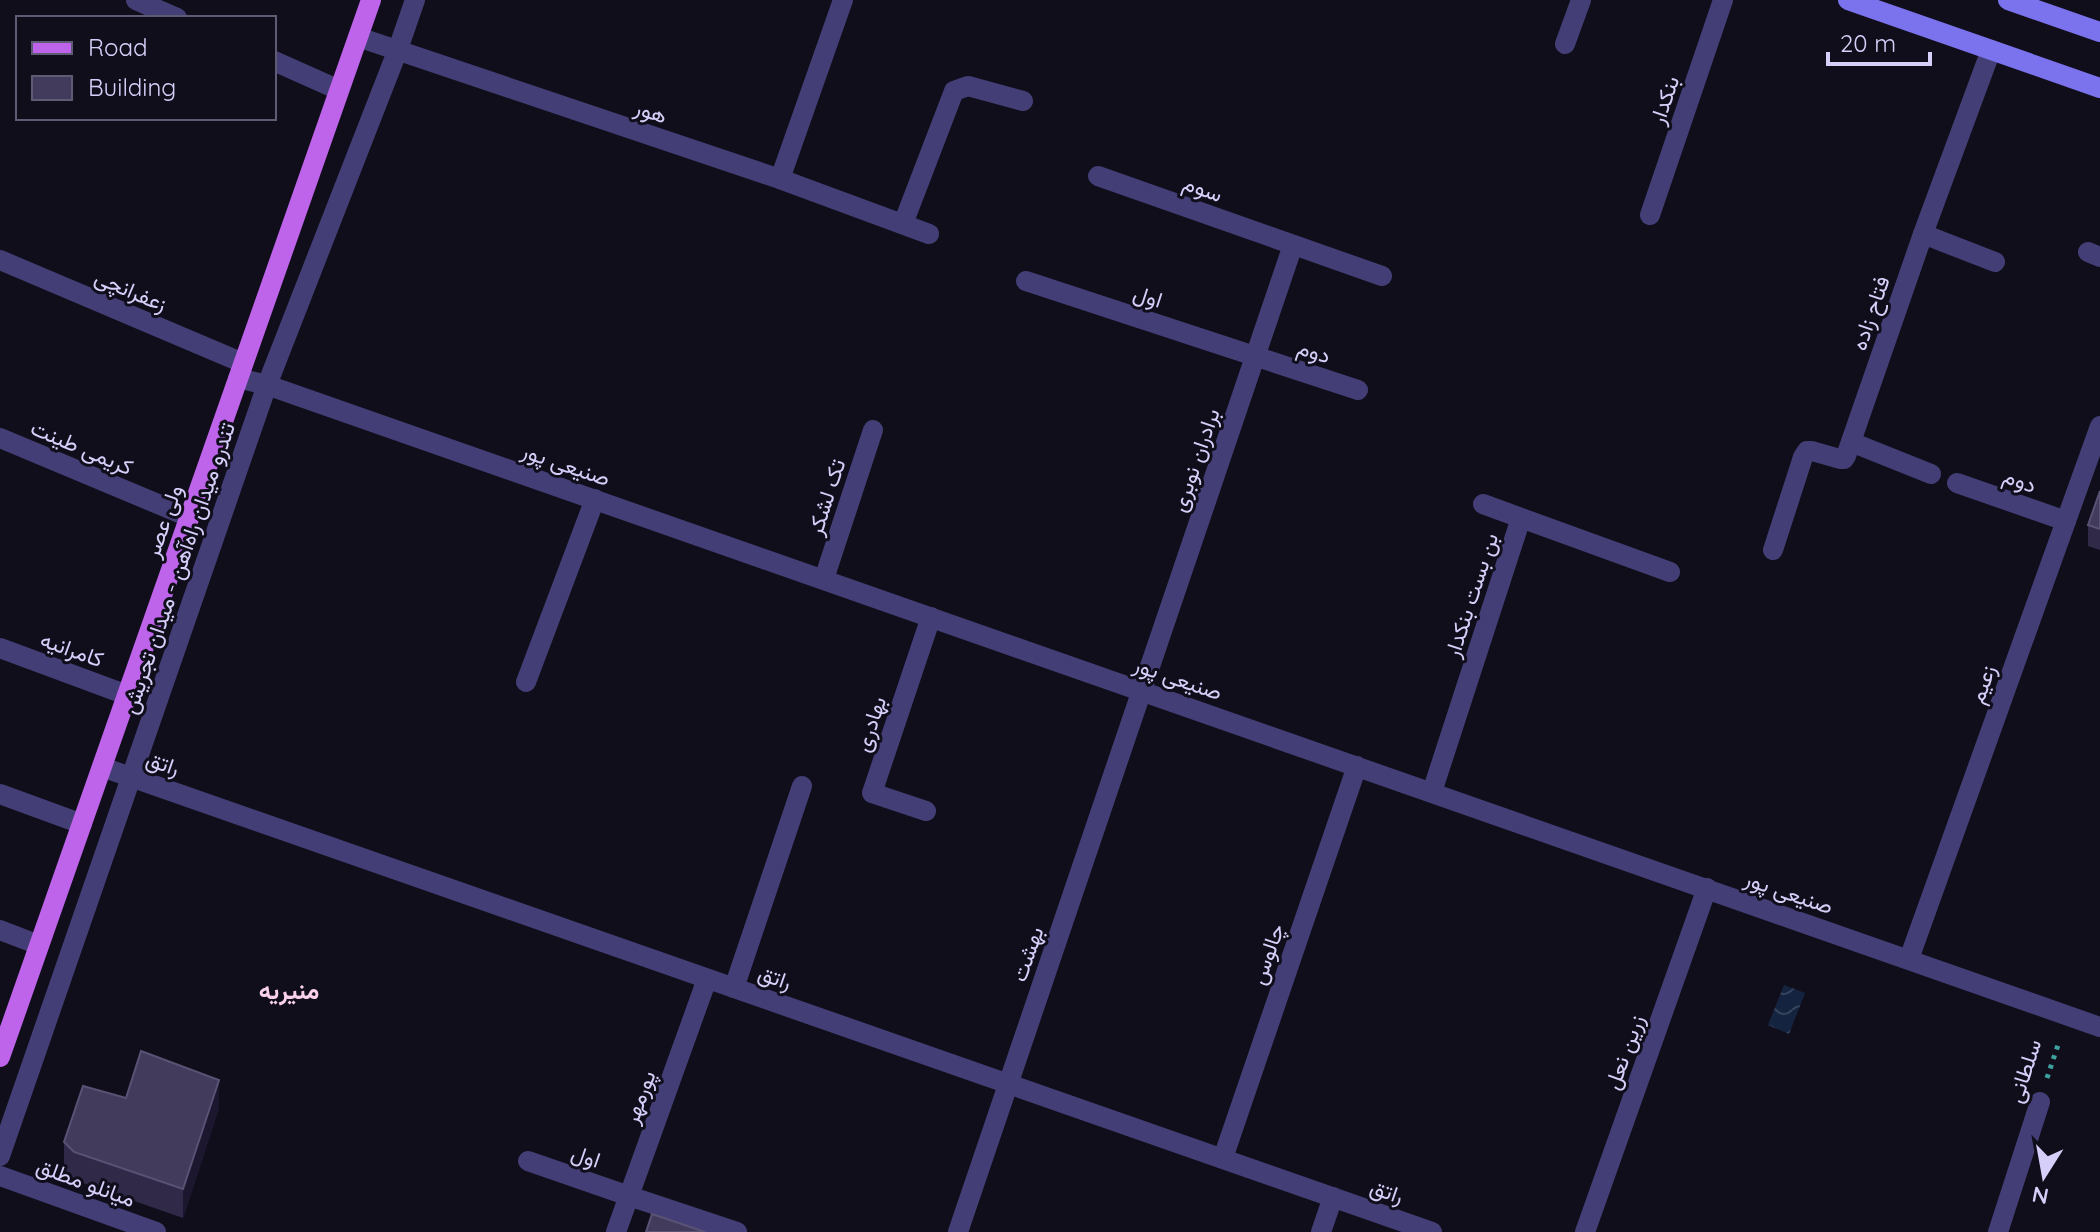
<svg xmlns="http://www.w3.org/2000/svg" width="2100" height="1232" viewBox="0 0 2100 1232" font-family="Quicksand,Vazirmatn,sans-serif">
  <defs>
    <pattern id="water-waves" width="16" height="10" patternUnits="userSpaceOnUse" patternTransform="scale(2)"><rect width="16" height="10" fill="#142440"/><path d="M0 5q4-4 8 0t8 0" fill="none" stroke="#35435c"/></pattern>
  </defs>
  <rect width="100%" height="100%" fill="#110e1c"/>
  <path fill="url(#water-waves)" d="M1784,985L1805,993L1789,1034L1768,1025Z"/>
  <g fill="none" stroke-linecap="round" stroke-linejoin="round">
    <path stroke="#3ca19f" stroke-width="5" stroke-dasharray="4 6" stroke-linecap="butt" d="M2047,1078L2059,1042"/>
    <path stroke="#433f76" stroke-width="20" d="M136,0L177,18
      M1565,44L1581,0
      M274,61L339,90
      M1098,176L1382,276
      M780,179L843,0
      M1650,215L1723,0
      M903,224L954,91L968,86L1023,101
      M1923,234L1995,262
      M2088,252L2100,257
      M0,260L243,363
      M1026,281L1358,390
      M1851,442L1931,474
      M1957,483L2066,521
      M824,579L873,430
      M526,682L595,499
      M0,794L82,824
      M926,811L872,793L931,617
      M0,930L39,945
      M734,988L802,786
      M0,1156L267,385L397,52L415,0
      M528,1161L629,1196
      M1321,1232L1333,1197"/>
    <path stroke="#433f76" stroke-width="20" d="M358,37L780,179L929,234
      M238,378L267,385L2100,1027
      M0,438L189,517
      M1483,504L1521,518
      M1773,550L1803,457L1807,451H1812L1840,459H1844L1846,456L1923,234L1991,50
      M0,648L127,695
      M102,767L1432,1232
      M1432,792L1521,518L1670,572
      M1909,959L2100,426
      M1223,1158L1357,766
      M0,1176L156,1232
      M629,1196L737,1232
      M616,1232L707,979
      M958,1232L1293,245
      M1585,1232L1707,888
      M1998,1232L2040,1102"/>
    <path stroke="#7b72ed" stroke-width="20" d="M1848,0L2100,88
      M2008,0L2100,32"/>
    <path stroke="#be64eb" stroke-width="20" d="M0,1057L371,0"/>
  </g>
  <path fill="#302948" d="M2100,491V550L2088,546V525Z
    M126,1098L219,1108L183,1218L74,1180L64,1171V1142Z"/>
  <path fill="#1c172f" d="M219,1080V1108L183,1218V1189Z"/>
  <path fill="#423b5b" stroke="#595274" stroke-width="2" d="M2100,491V529L2088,525Z
    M141,1051L219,1080L183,1189L74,1152L64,1142L83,1086L126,1098Z
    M652,1214L705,1232H646Z"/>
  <g text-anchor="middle" stroke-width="6" stroke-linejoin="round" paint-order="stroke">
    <g font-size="22" fill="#d6cff9" stroke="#110e1c">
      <text transform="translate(1664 100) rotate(-71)" y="8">بنکدار</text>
      <text transform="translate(651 111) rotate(18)" y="8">هور</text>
      <text transform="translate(1203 188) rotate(20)" y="8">سوم</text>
      <text transform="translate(131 290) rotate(23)" y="8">زعفرانچی</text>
      <text transform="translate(1148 296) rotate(18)" y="8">اول</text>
      <text transform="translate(1870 313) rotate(-71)" y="8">فتاح زاده</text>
      <text transform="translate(1314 351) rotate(18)" y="8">دوم</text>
      <text transform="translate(82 447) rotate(23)" y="8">کریمی طینت</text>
      <text transform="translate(1195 460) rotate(-71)" y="8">برادران نوبری</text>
      <text transform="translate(566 464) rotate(19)" y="8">صنیعی پور</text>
      <text transform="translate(2020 480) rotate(20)" y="8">دوم</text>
      <text transform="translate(826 497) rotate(-72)" y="8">تک لشکر</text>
      <text transform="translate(163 521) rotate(-71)" y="8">ولی عصر</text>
      <text transform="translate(178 568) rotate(-71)" y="8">تندرو میدان راه‌آهن - میدان تجریش</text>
      <text transform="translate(1471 595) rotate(-72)" y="8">بن بست بنکدار</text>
      <text transform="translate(72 649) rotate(20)" y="8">کامرانیه</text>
      <text transform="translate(1178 678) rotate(19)" y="8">صنیعی پور</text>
      <text transform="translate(1982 684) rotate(-70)" y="8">زعیم</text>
      <text transform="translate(870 724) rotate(-72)" y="8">بهادری</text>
      <text transform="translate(163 763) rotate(19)" y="8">راتق</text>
      <text transform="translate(1789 892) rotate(19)" y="8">صنیعی پور</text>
      <text transform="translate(1027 954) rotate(-71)" y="8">بهشت</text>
      <text transform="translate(1267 954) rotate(-71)" y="8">چالوس</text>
      <text transform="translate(775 977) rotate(19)" y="8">راتق</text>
      <text transform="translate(1624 1052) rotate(-70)" y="8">زرین نعل</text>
      <text transform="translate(2024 1071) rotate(-72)" y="8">سلطانی</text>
      <text transform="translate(639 1097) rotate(-70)" y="8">پورمهر</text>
      <text transform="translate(586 1156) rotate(19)" y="8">اول</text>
      <text transform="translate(86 1182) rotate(20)" y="8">میانلو مطلق</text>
      <text transform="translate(1387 1191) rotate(19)" y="8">راتق</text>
    </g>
    <g font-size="24" font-weight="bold" fill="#f9d1e9" stroke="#110e1c">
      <text x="289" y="999">منیریه</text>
    </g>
  </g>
  <rect x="16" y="16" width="260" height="104" fill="#110e1c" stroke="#605b74" stroke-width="2"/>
  <rect x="32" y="42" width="40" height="12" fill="#be64eb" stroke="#605b74" stroke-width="2"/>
  <text x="88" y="56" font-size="24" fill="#d6cff9">Road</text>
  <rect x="32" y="76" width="40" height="24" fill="#423b5b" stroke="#605b74" stroke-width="2"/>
  <text x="88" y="96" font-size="24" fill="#d6cff9">Building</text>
  <g transform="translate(2044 1176) rotate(191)" stroke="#110e1c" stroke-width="6" paint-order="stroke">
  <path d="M0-6L14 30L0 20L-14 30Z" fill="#d6cff9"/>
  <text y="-12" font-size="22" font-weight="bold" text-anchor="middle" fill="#d6cff9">N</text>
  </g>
  <path d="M1828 52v12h102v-12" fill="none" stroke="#d6cff9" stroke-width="4"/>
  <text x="1840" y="52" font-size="24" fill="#d6cff9" stroke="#110e1c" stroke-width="6" paint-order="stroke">20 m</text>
</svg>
